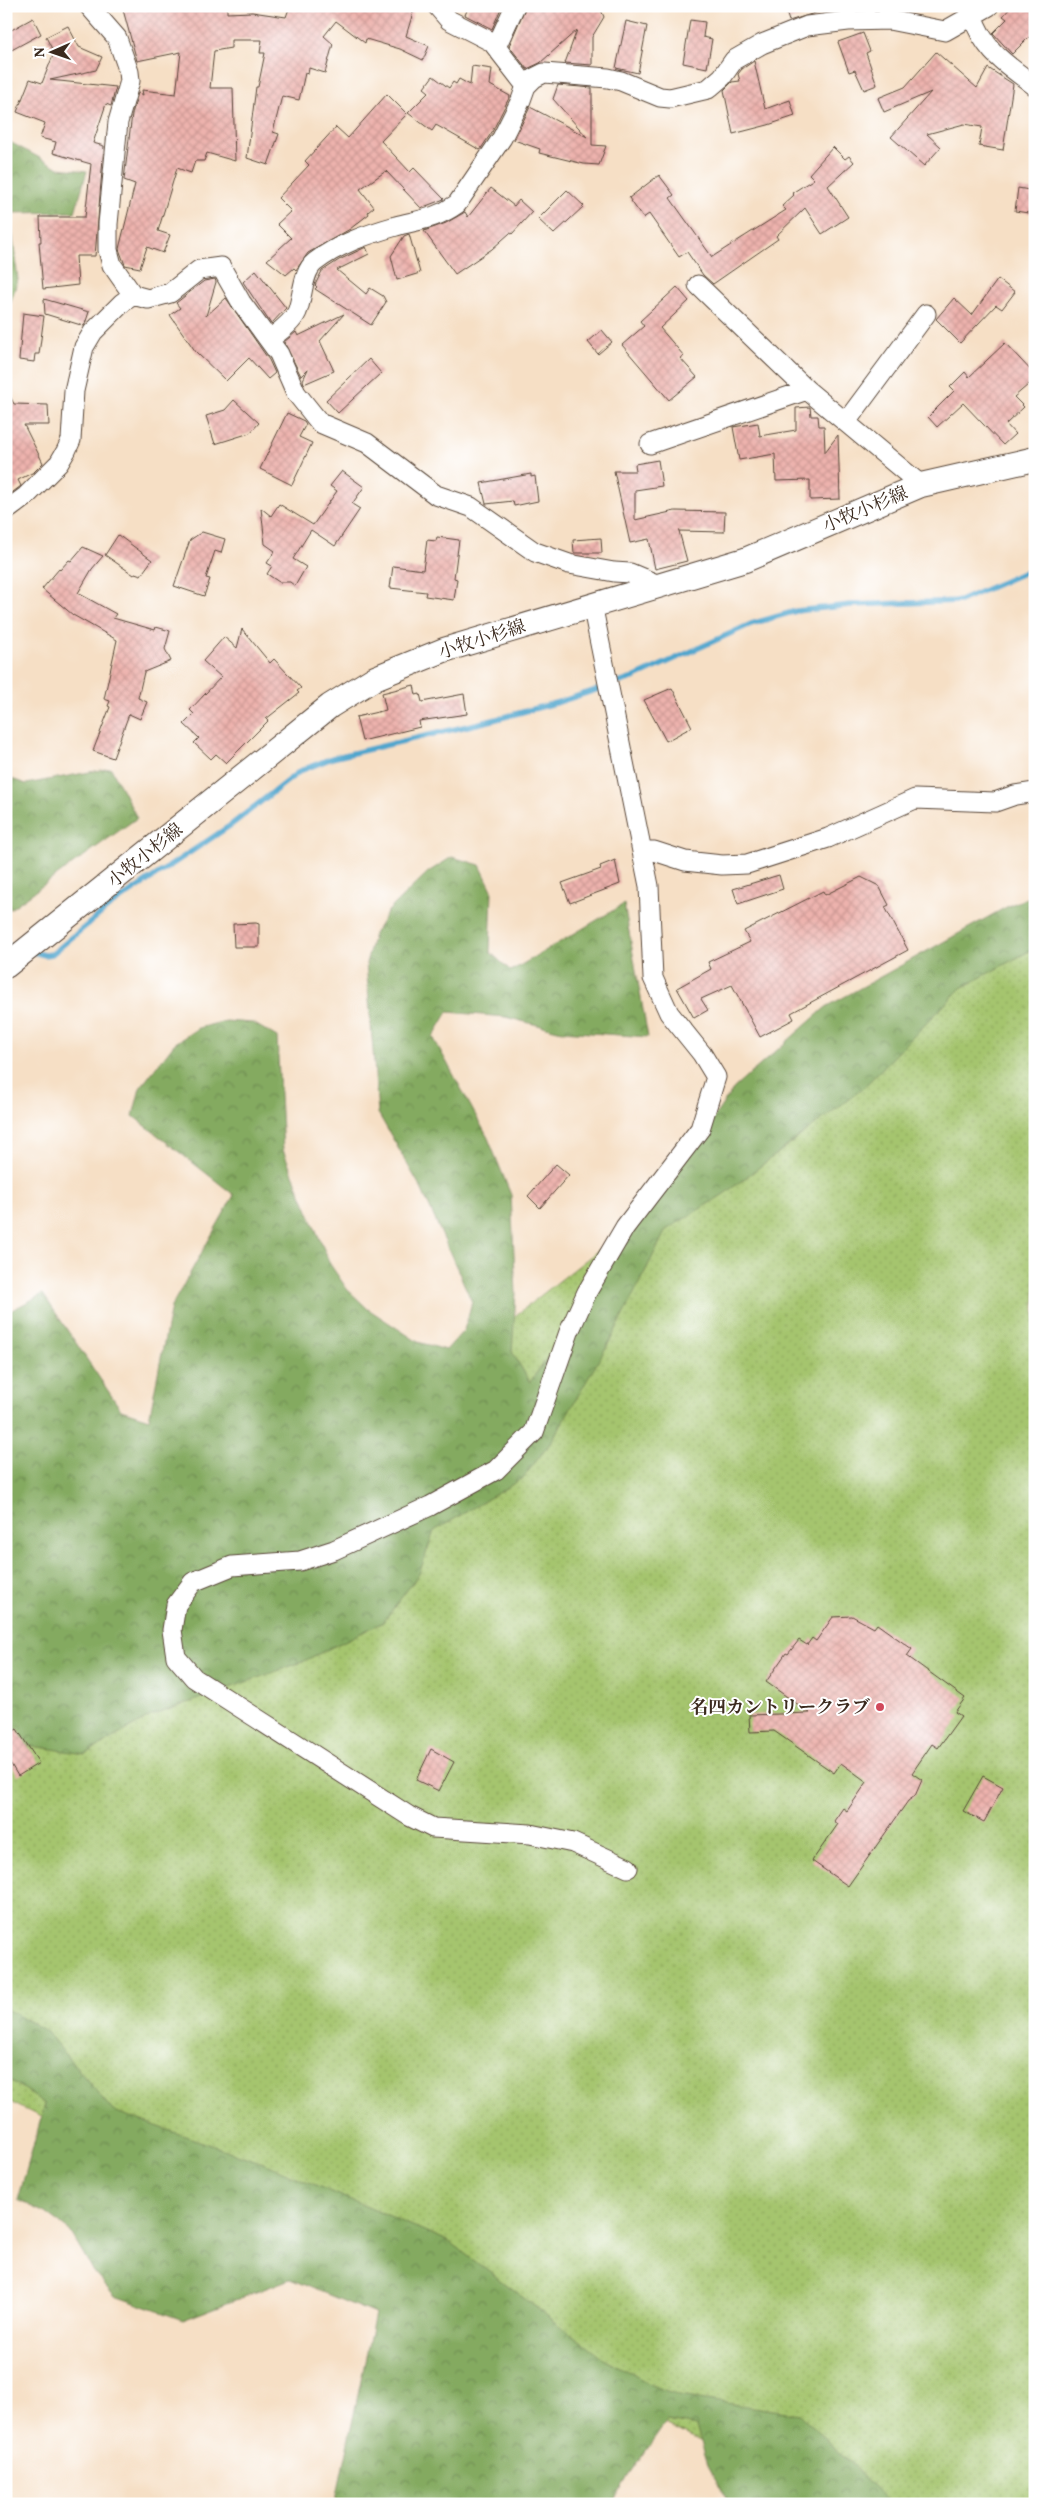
<svg xmlns="http://www.w3.org/2000/svg" width="1041" height="2510" viewBox="0 0 1041 2510" font-family="Vollkorn,'Noto Serif JP',serif">
  <defs>
    <pattern id="grass-dots" width="8" height="8" patternUnits="userSpaceOnUse" patternTransform="scale(1.25)"><rect width="8" height="8" fill="#a5c56e"/><path d="M2 2h.1M6 6h.1" fill="none" stroke="#8fa95f" stroke-width="1.8" stroke-linecap="round"/></pattern>
    <pattern id="forest-crowns" width="20" height="18" patternUnits="userSpaceOnUse" patternTransform="scale(1.25)"><rect width="20" height="18" fill="#84aa61"/><path d="M2 6a3 3 0 1 1 6 0M12 15a3 3 0 1 1 6 0" fill="none" stroke="#6d8b4f"/></pattern>
    <pattern id="building-cross-hatch" width="8" height="8" patternUnits="userSpaceOnUse" patternTransform="scale(1.25)"><rect width="8" height="8" fill="#edb2ad"/><path d="M0 0l8 8M0 8l8-8" fill="none" stroke="#cc9994"/></pattern>
  </defs>
  <rect width="100%" height="100%" fill="#fff"/>
  <filter id="ink" filterUnits="userSpaceOnUse"><feTurbulence type="fractalNoise" baseFrequency=".02" numOctaves="2"/><feDisplacementMap in="SourceGraphic" scale="10" xChannelSelector="R" yChannelSelector="G"/><feConvolveMatrix kernelMatrix="1 2 1 2 8 2 1 2 1" color-interpolation-filters="sRGB"/></filter>
  <filter id="wash" filterUnits="userSpaceOnUse"><feTurbulence type="fractalNoise" baseFrequency=".0096" numOctaves="4" result="noise"/><feDisplacementMap in="SourceGraphic" scale="20" xChannelSelector="R" yChannelSelector="G"/><feGaussianBlur stdDeviation="1.12" result="paint"/><feColorMatrix in="noise" values="0 0 0 0 0 0 0 0 0 0 0 0 0 0 0 0 0 1.4 0 .05"/><feComposite in="paint" operator="in"/></filter>
  <g filter="url(#wash)">
    <rect width="100%" height="100%" fill="#f6dfc5"/>
    <path fill="url(#grass-dots)" stroke="#707846" d="M1035,906V2504H828L6,2100V1584L379,1423Z"/>
    <path fill="url(#forest-crowns)" stroke="#606a40" d="M6,140L59,168L87,171L75,212L10,213L18,280L6,315Z
      M111,768L137,818L6,912V777L26,784Z
      M452,857L480,865L492,890L490,952L511,971L624,904L648,1037L562,1031L505,1017L448,1012L433,1037L488,1138L511,1195L516,1293L512,1352L530,1382L734,1088L826,1007L1010,905L1035,895V948L961,988L862,1089L724,1194L666,1230L611,1339L551,1442L523,1478L434,1531L419,1574L383,1622L302,1662L151,1716L85,1754L6,1742V1313L43,1294L121,1410L149,1419L171,1307L234,1195L133,1116L140,1088L174,1044L198,1028L226,1021L253,1023L277,1037L283,1150L330,1264L347,1289L368,1309L418,1342L446,1350L464,1330L472,1302L421,1188L378,1113L366,963L374,934L389,910L428,872Z
      M6,2009L45,2030L113,2111L263,2163L448,2241L602,2357L652,2385L679,2396L800,2414L891,2504H730L710,2471L696,2426L667,2421L624,2482L612,2504H335L375,2314L290,2279L183,2320L115,2296L94,2272L70,2231L46,2213L18,2200L45,2104L6,2077Z"/>
    <g fill="none" stroke-linecap="round" stroke-linejoin="round">
      <path stroke="#51a6cd" stroke-width="5.5" d="M6,945L19,948
        M33,952L45,955L52,954L110,906L231,825L300,771L332,758L493,720L559,702L633,678L751,624L796,611L850,605L960,601L1025,572L1035,570"/>
    </g>
    <g id="blocks">
      <path fill="url(#building-cross-hatch)" d="M122,6H227V13L252,12L286,17L290,6H415L406,36L429,46L423,60L400,49L366,39L365,43L336,21L324,36L333,44L325,73L309,68L308,74L305,73L299,100L282,96L273,132L279,134L268,165L247,158L256,87H258L265,53H260L262,40H231V48L214,51L210,88H233L235,161L207,153L204,161H195L191,173L177,168L158,231L170,235L163,253L147,247L140,268L125,265L119,249L135,184L124,180L132,114L138,93L143,95L142,90L176,94L181,52L137,61Z
        M469,6H502L492,29L465,15Z
        M526,6H605L601,10L604,17L592,37V65L565,63L577,30L540,63L527,69L509,46Z
        M784,6H831V8L789,21Z
        M1012,6H1026L1035,14V31L1012,54L993,33L1007,19L1003,16Z
        M33,18L41,34L6,53V33Z
        M690,20L705,22L703,37L712,39L707,68L683,63Z
        M626,21L647,26L638,73L616,68Z
        M68,26L79,47L102,57L96,70L50,80L116,87L111,106L106,104L93,143L104,146L95,256H76L78,285L43,289L39,242H41L40,217H85L91,164L53,153L56,142L40,138L45,123L17,112L30,79L42,83L54,53L46,37Z
        M863,33L870,51L866,53L877,85L864,90L855,70L849,72L838,42Z
        M936,52L977,88L988,68L1013,84L1003,150L979,146L982,127L964,124L927,134L941,147L924,166L891,137L931,92L884,112L878,98L905,87Z
        M754,61L765,109L790,100L795,116L768,125L733,134L724,90L732,82L740,81L738,74L742,69Z
        M472,66L492,69L490,85L510,96L492,132L480,150L436,125L432,131L408,113L429,92L424,88L433,76L449,88L453,82L456,84L459,79L470,85Z
        M558,85L592,88V145L606,146L599,165L584,164L539,153L540,149L514,140L530,107L587,137L553,99Z
        M387,94L407,114L381,141L410,172L414,168L444,199L421,208L386,171L360,189L374,207L368,212L369,214L350,229L308,253L296,270L294,268L286,275L267,260L291,238L277,224L291,211L278,198L309,165L305,161L336,127L348,138Z
        M833,147L845,159L849,156L854,162L828,186L848,217L822,234L805,208L776,236L778,239L713,284L703,275L687,252L679,257L649,214L643,218L629,198L659,175L674,195L670,198L712,257L786,210L782,206L794,195L792,193L814,179L809,174Z
        M491,188L514,206L519,200L532,212L512,234L510,233L492,249L455,274L424,231L446,223L465,212L468,217Z
        M1018,188L1035,191V214L1015,211Z
        M567,190L584,206L554,234L538,219Z
        M409,234L420,273L397,280L391,256L404,236Z
        M366,247L369,254L337,270L366,294L370,288L383,296L386,302L371,325L315,289L317,287L315,285L322,271L339,260Z
        M256,270L286,308L271,324L243,282Z
        M215,279L216,282L206,316L226,298L269,360L275,373L268,379L249,358L226,381L196,352L170,315L180,308L176,303L204,281Z
        M998,279L1015,292L1002,309L996,305L960,343L936,319L954,298L972,315Z
        M677,287L689,301L660,328L684,356L680,358L697,377L669,400L622,345L644,326L640,321Z
        M44,299L89,312L85,324L84,326L45,314Z
        M23,313L44,316L39,354H35L34,362L19,360Z
        M344,314L320,341L334,371L304,384L303,380L308,369L301,376L284,342L296,332L298,336Z
        M602,330L612,342L598,354L588,342Z
        M1005,343L1035,375V379L1014,397L1024,407L1006,424L1015,434L1003,445L963,403L937,427L928,417L954,391L950,387L965,372L969,377Z
        M369,359L381,373L338,413L326,400Z
        M6,388L14,404L48,405L49,425H24L43,463L34,472L18,480L21,486L9,495L6,490Z
        M234,400L259,423L250,433L215,444L206,416L225,410Z
        M810,407L811,416H818L819,426H824L825,452L838,435L840,499L810,500V480L776,481L775,454L739,460L733,427L758,423L760,436L796,430V408Z
        M287,413L304,421L306,424L299,437L312,443L292,485L260,469Z
        M658,460L662,486L635,490V520L675,511L725,512L724,532L679,531L687,561L655,569L649,539L630,543L614,471H636L635,464Z
        M342,471L364,487L352,504L360,509L335,546L311,530L293,559L306,567L295,586L290,582H279L267,574L272,566L267,563L275,551L265,544L261,508L271,516L279,504L313,525L337,491L330,486Z
        M531,474V477L535,476L538,501L514,506L513,501L486,504L481,483Z
        M202,532L225,539L221,553L215,551L206,578L210,579L204,596L174,586L190,540Z
        M118,535L152,560L141,575L135,573L134,575L105,555Z
        M437,537L459,540L454,578L457,579L454,600L425,596L426,592L390,588L393,566L423,570L427,540L436,541Z
        M601,538L602,553H574L573,540Z
        M83,547L103,556L92,569L78,593L116,614L113,618L155,630L156,627L170,631L165,649L171,661L144,672L138,698L147,702L140,719L129,714L113,758L93,751L110,707L108,706L110,701L104,699L117,640L73,615L42,589L59,569L60,570L69,560L71,561Z
        M242,629L270,663L274,659L301,688L297,691L299,693L266,719L268,721L226,763L216,754L211,759L194,743L199,738L184,724L194,714L190,710L221,677L203,661L224,637L237,648Z
        M414,685L416,695L420,694L422,702L464,694L467,714L419,721L420,727L362,741L356,717L386,710L382,693Z
        M672,688L692,727L666,741L644,700Z
        M615,860L620,884L570,903L562,883L601,869L600,866Z
        M779,875L783,889L738,904L733,889Z
        M861,877L879,886L889,905L885,907L908,950L791,1013L794,1019L760,1037L732,985L701,999L708,1010L694,1018L677,988L711,969L708,962L750,942L744,931L823,891L825,895Z
        M256,923L259,924V947H234L233,924Z
        M556,1164L569,1175L540,1208L528,1196Z
        M852,1616L874,1628L877,1624L912,1649L907,1656L965,1698L955,1712L961,1716L938,1748L932,1744L912,1773L922,1780L915,1796L908,1801L848,1886L812,1861L838,1824L834,1821L843,1808L847,1811L867,1782L841,1763L834,1773L774,1731L750,1732L749,1715L810,1713L766,1682L786,1653L788,1654L799,1640L807,1645L812,1638L816,1641L833,1617Z
        M17,1729L39,1763L18,1776L6,1756V1735Z
        M431,1749L454,1762L439,1791L416,1780Z
        M983,1776L1003,1787L984,1822L963,1811Z"/>
    </g>
  </g>
  <g filter="url(#ink)">
    <use href="#blocks" fill-opacity="0" stroke="#574537" stroke-width="1"/>
    <g fill="none" stroke-linecap="round" stroke-linejoin="round">
      <defs>
        <path id="minor" d="M89,6L117,38L129,72L130,81L118,122L108,224V250L112,265L133,295L148,299L170,293L199,270L221,267L241,302L279,354L296,393L320,423L367,443L436,495L471,507L535,552L569,564L614,572L630,573L661,586
          M437,6L449,20L492,42L526,86
          M972,15C986,54 1004,62 1035,86
          M496,47L515,6
          M698,285L807,390L921,485
          M270,339C280,331 292,323 297,312C303,298 302,272 315,262C338,244 368,234 396,226C419,220 436,219 457,204L502,138L521,100L526,86L534,78L544,73L608,78L621,81L660,97L670,98L708,89L722,77L734,60L762,44L807,26L848,21L889,20L945,31L989,6
          M846,422L926,314
          M650,444L807,390
          M6,511L26,496L59,463L66,451L71,440L74,391L84,347L93,332L122,303L133,295
          M592,604L649,886L653,978L669,1013L702,1054L716,1077L700,1129L625,1227L587,1292L569,1332L534,1432L496,1470L430,1506L334,1550L300,1561L232,1566L193,1582L176,1605L172,1630L176,1657L194,1678L409,1816L433,1828L530,1834L573,1843L628,1868
          M642,850L654,851L685,861L722,865L747,864L828,838L915,799L995,802L1015,795L1035,792"/>
        <path id="major" d="M6,966L330,706L375,678L444,650L745,560L921,485L1035,459"/>
      </defs>
      <use href="#minor" stroke="#574537" stroke-width="21"/>
      <use href="#major" stroke="#574537" stroke-width="26"/>
      <use href="#minor" stroke="#fff" stroke-width="19"/>
      <use href="#major" stroke="#fff" stroke-width="24"/>
    </g>
  </g>
  <circle fill="#d1495b" stroke="#fff" stroke-width="2" cx="880" cy="1707" r="5"/>
  <g text-anchor="middle" stroke-width="4" stroke-linejoin="round" paint-order="stroke">
    <g font-size="18" fill="#3b2a1e" stroke="#fff">
      <text transform="translate(865 509) rotate(-23)" y="6">小牧小杉線</text>
      <text transform="translate(482 639) rotate(-18)" y="6">小牧小杉線</text>
      <text transform="translate(145 855) rotate(-39)" y="6">小牧小杉線</text>
    </g>
    <g font-size="18" font-weight="bold" fill="#3b2a1e" stroke="#fff" text-anchor="end">
      <text x="870" y="1713">名四カントリークラブ</text>
    </g>
  </g>
  <rect width="1041" height="2510" fill="none" stroke="#fff" stroke-width="25"/>
  <g transform="translate(52 52) rotate(268)" stroke="#ffffff" stroke-width="4" paint-order="stroke">
  <path d="M0-4L9 19L0 12L-9 19Z" fill="#3b2a1e"/>
  <text y="-8" font-size="14" font-weight="bold" text-anchor="middle" fill="#3b2a1e">N</text>
  </g>
</svg>
